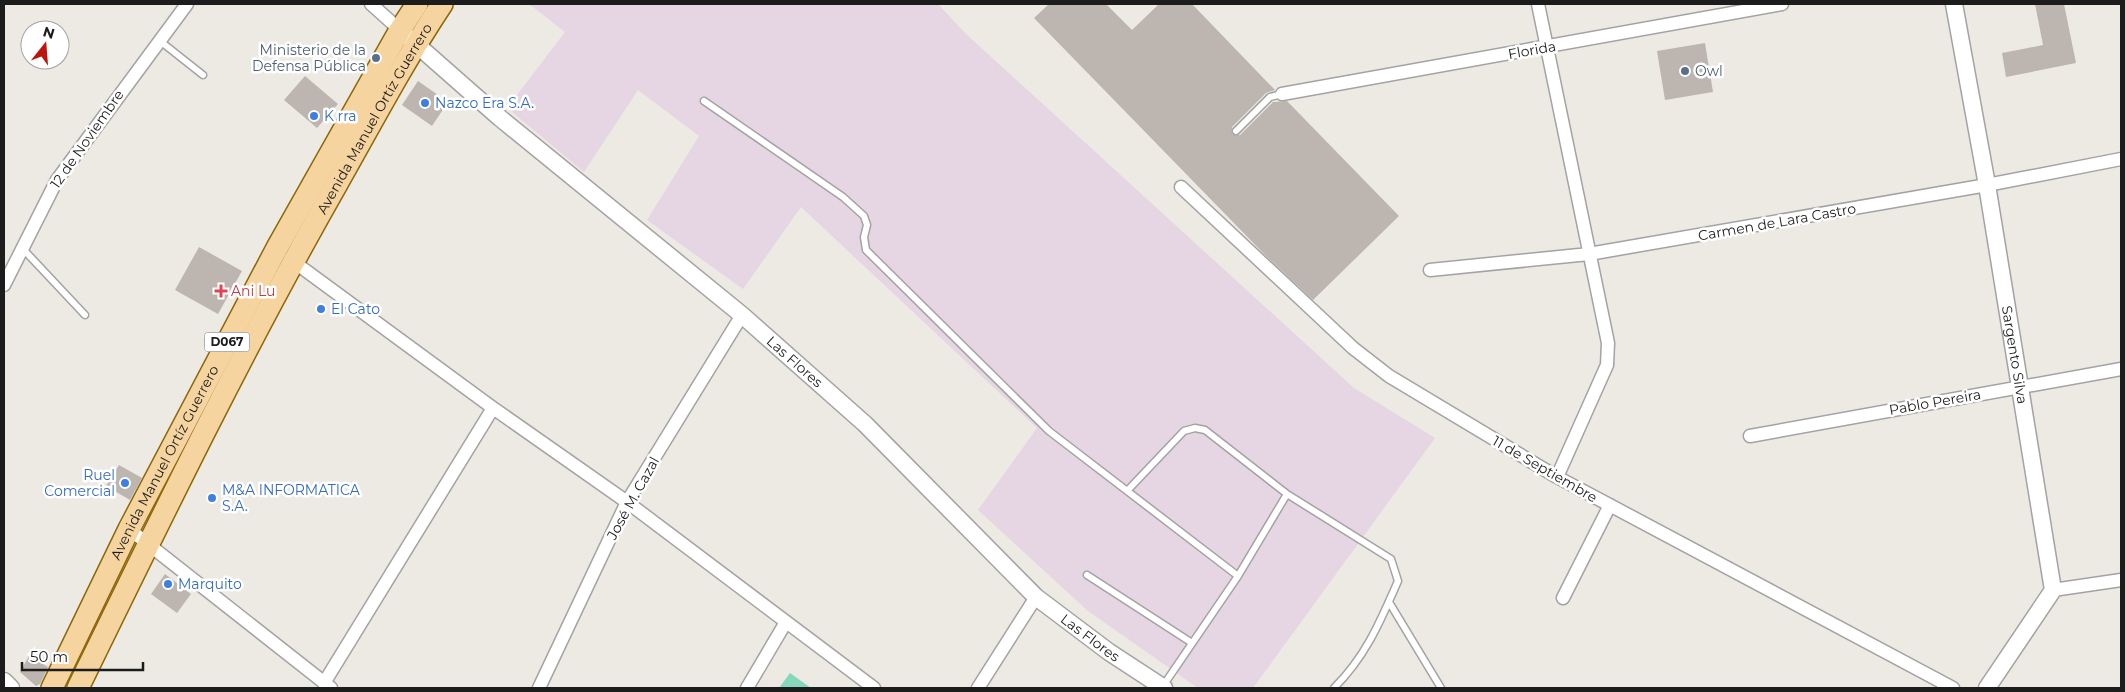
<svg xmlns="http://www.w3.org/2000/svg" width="2125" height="692" viewBox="0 0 2125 692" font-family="Montserrat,sans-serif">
  <rect width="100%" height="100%" fill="#edeae3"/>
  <path fill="#e6d5e2" d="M529,4H938L966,34L1354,388L1435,438L1253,688H1198L1088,611L978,510L1037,428L801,207L743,289L647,220L699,136L638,90L584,172L507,108L565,32Z"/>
  <path fill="#85d8bc" d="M790,673L811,688H779Z"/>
  <path fill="#bdb6b0" d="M1049,4H1106L1132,30L1159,4H1192L1275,90L1266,93L1232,127V134L1240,135L1273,102L1287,101L1399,216L1313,300L1268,258L1034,18Z
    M2035,4H2064L2076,63L2006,77L2002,53L2043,45Z
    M1705,43L1713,92L1665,100L1657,51Z
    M305,76L338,104L317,128L284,100Z
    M418,81L448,102L432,126L402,105Z
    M199,247L242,271L218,314L175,290Z
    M119,465L142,478L130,500L106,486Z
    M165,574L191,594L177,613L151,594Z
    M29,656L48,667L40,684L36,686L20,672Z"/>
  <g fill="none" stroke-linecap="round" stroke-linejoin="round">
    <defs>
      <path id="service" d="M160,41L203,75
        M704,101L843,197L864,216L867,225L864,237L866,250L1049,431L1238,576
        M1236,131L1270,97L1282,94
        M23,249L85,315
        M1127,491L1184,431L1195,428L1205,430L1287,494L1238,576L1163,686
        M1287,494L1391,559L1398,581C1380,622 1366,656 1334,688
        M1087,575L1192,643
        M1389,602L1441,688"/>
      <path id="minor" d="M371,4L400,30
        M1538,4L1608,343L1607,365L1557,477
        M1282,94L1782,4
        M1181,187L1353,348L1389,376L1557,477L1953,688
        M290,259L493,408L627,502L874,688
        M1430,270L1589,254L1987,185L2121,159
        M4,285L57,180L187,4
        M1750,436L2121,369
        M129,529L331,688
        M2053,590L2121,580
        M1563,598L1610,505
        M324,683L493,408
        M539,688L627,502L742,315
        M747,688L786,622
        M978,688L1036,597"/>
      <g id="tertiary">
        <path id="s1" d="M1954,4L1987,185L2053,590L1987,688"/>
        <path id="s2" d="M408,37L500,118L742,315L865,424L1036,597L1109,652L1164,688"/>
        <path d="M4,681L11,688"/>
      </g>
      <g id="primary">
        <path id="s3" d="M52,688L129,529L277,248L400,30L417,4"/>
        <path id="s4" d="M78,688C161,518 244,347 338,182C372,122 404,61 442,4"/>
      </g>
    </defs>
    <use href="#service" stroke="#a3a3a3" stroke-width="9"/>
    <use href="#minor" stroke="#a3a3a3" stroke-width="15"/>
    <use href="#tertiary" stroke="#a3a3a3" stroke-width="19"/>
    <use href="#primary" stroke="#8c6709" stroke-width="24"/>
    <use href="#service" stroke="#fff" stroke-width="6"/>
    <use href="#minor" stroke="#fff" stroke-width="12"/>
    <use href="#tertiary" stroke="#fff" stroke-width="16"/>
    <use href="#primary" stroke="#f6d49f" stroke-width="21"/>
  </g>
  <g fill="#5c6f8a" stroke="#fff" stroke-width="2">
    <circle cx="376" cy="58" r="5"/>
    <circle cx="1685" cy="71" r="5"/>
  </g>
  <g fill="#3f7fe0" stroke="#fff" stroke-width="2">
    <circle cx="425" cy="103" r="5"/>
    <circle cx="314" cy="116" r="5"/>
    <circle cx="321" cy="309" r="5"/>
    <circle cx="125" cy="483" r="5"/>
    <circle cx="212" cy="498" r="5"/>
    <circle cx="168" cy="584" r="5"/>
  </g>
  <path fill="#e0444e" stroke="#fff" stroke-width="2" d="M218.5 283.5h5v5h5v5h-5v5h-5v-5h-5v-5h5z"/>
  <g text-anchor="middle" stroke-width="5" stroke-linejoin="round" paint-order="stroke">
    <rect fill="#fff" stroke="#606060" stroke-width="1" x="204.5" y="332.5" width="45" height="19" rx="4"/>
    <g font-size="12" font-weight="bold" fill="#1c1c1c">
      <text x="227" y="346">D067</text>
    </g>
    <g font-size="14" fill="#4e5e75" stroke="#fff" text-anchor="end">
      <text x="366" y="55">Ministerio de la<tspan x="366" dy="16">Defensa Pública</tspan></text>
      <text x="1695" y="76" text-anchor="start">Owl</text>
    </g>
    <g font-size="14" fill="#1c1c1c" stroke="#fff">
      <text transform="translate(1532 50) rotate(-10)" y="5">Florida</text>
      <text dy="5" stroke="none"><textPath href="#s4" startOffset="642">Avenida Manuel Ortíz Guerrero</textPath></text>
      <text transform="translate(87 139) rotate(-55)" y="5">12 de Noviembre</text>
      <text transform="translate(1777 222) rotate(-10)" y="5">Carmen de Lara Castro</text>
      <text dy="5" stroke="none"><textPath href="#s1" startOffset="356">Sargento Silva</textPath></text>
      <text dy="5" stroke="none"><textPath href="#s2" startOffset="505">Las Flores</textPath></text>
      <text transform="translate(1935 402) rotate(-10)" y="5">Pablo Pereira</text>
      <text dy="5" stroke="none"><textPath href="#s3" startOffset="252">Avenida Manuel Ortíz Guerrero</textPath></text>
      <text transform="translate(1545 469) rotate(30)" y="5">11 de Septiembre</text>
      <text transform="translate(633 498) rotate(-61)" y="5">José M. Cazal</text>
      <text dy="5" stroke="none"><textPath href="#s2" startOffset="910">Las Flores</textPath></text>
    </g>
    <g font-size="14" fill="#366cbe" stroke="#fff" text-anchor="start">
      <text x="435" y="108">Nazco Era S.A.</text>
      <text x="324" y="121">K rra</text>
      <text x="331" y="314">El Cato</text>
      <text x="115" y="480" text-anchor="end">Ruel<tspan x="115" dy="16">Comercial</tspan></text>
      <text x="222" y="495">M&amp;A INFORMATICA<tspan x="222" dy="16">S.A.</tspan></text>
      <text x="178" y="589">Marquito</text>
    </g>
    <g font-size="14" fill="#be3a42" stroke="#fff" text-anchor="start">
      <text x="231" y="296">Ani Lu</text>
    </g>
  </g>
  <rect width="2125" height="692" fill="none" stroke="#1c1c1c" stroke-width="10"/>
  <g transform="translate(45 45) rotate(17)"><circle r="24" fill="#ffffff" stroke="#a4a4a4"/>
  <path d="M0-4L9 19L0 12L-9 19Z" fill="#bd140c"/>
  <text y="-8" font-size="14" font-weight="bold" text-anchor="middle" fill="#1c1c1c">N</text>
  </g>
  <path d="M22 662v8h121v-8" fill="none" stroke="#1c1c1c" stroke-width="2.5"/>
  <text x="30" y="662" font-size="15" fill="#1c1c1c" stroke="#ffffff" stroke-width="4" paint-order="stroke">50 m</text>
</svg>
